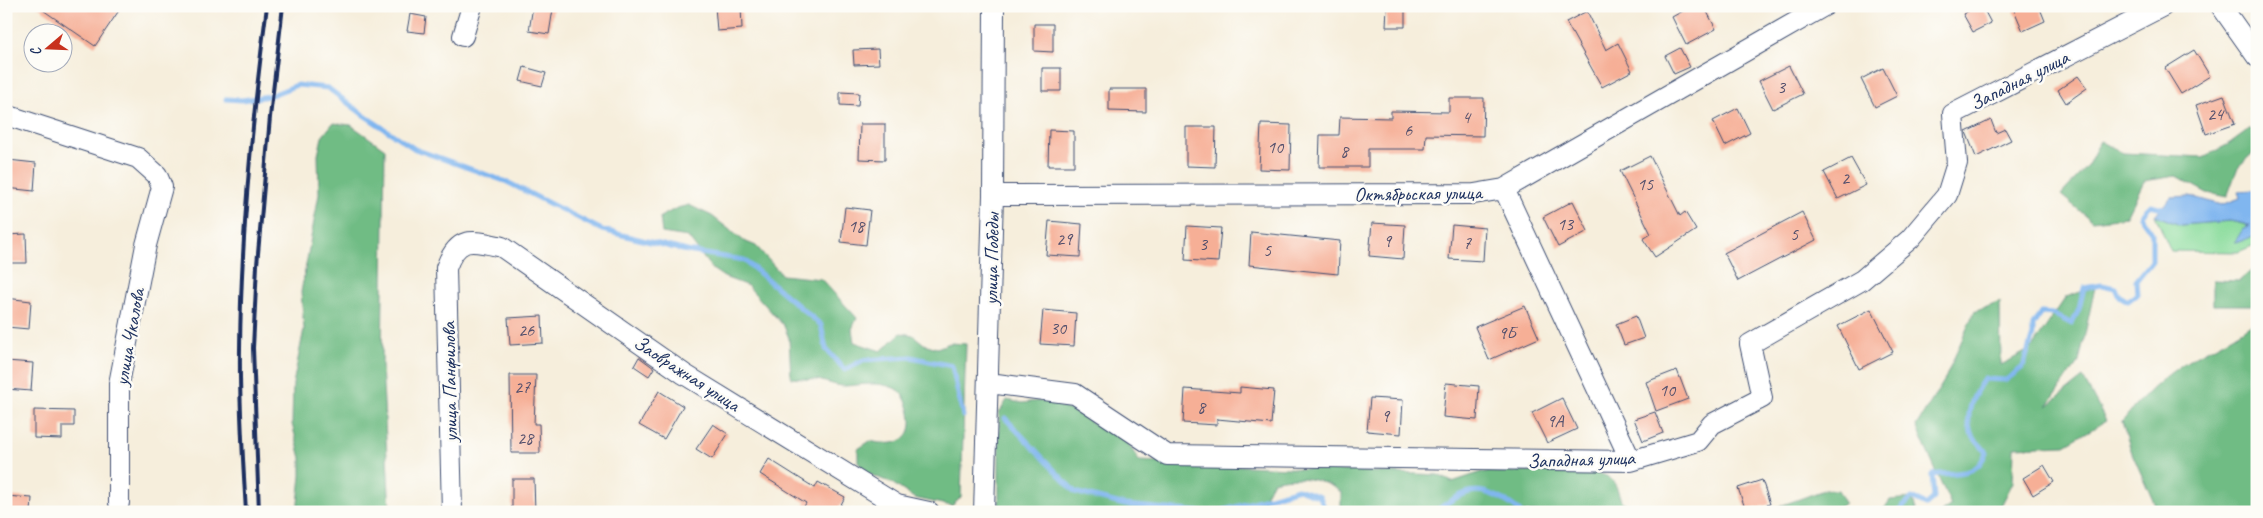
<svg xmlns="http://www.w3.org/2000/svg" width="2263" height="518" viewBox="0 0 2263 518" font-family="Caveat,sans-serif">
  <rect width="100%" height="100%" fill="#fdfcf7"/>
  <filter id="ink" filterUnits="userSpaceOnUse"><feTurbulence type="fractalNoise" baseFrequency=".02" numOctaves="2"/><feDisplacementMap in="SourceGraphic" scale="10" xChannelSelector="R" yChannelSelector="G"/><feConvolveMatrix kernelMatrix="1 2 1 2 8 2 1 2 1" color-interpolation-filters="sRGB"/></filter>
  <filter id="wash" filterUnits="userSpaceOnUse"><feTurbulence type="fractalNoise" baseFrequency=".0096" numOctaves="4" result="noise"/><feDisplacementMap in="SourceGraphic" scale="20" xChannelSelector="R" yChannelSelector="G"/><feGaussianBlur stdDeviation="1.12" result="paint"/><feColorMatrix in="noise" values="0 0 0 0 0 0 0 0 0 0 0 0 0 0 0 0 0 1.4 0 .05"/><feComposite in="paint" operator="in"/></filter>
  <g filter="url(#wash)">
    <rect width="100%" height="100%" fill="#f6eedc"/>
    <path fill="#8adc9c" stroke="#52867d" d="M2155,215L2180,225L2230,221L2252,226L2235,241H2242L2257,234V244L2238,252L2171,251Z"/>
    <path fill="#6fbc84" stroke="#457671" d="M333,123L351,125L385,149L382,366L390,512H297L301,476V458L292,424L293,384L304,329L301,292L319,194L318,155L322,137Z
      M2249,129L2257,130V149L2238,167L2227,197L2207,193L2176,176L2144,181L2126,217L2092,221L2061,195L2088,165L2100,141L2123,153L2203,157L2227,145Z
      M689,205L712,216L744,241L756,246L782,275L821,279L857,318L852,329L854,342L881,351L901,333L913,335L924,344L937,348L950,343L966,344L961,497L952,506L914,498L892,483L866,473L858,462V449L870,441C897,448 918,440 909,409C906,400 903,392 894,388C877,381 861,385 845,386C836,386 827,382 818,380C809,379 800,379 791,378L789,338L784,326L748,286L724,277L712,269L688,237L662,233L660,217L677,208Z
      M2257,266V305H2213V280L2239,281Z
      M2095,287L2079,362L2047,406L2083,378L2106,421L2065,445L2014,447L2013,482L1998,512H1941L1951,505L1916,426L1944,381L1974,312L2000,302L2001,365L2031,349L2066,297Z
      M2257,319V512H2158L2132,453L2122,422C2141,397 2163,376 2191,359C2213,346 2237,336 2257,319Z
      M1007,400L1022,403L1037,401L1053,403L1084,416L1095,425L1109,427L1123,435L1139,461L1438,475L1452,482L1482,472H1590C1612,475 1615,480 1621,501L1637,512H1341V492C1323,478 1295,475 1273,481L1266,494L1264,512H1180L1164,507L1148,508L1143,512H999V413Z
      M1824,490H1838L1845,503L1833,512H1764Z
      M1912,498L1917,512H1882L1890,500Z"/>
    <path fill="#80b6ef" stroke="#4e72a6" d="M2257,183V234L2242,241L2235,242L2243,229L2250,225L2230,221L2180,225L2155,215L2171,197L2190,196L2221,205L2240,198L2238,191L2254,190Z"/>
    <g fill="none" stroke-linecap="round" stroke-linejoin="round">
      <path stroke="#80b6ef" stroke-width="5" d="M226,99L242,100L269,96L297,85L328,88L365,116L415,149L507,182L602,230L687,251L744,260L821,325L826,349L845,370L863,360L911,357L952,366L963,416
        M1005,418L1075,492L1125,505L1199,512
        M1218,512L1298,489L1320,497L1326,512
        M1356,512L1368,509L1371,512
        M1435,512C1443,505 1460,494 1470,492C1485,488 1509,501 1520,512
        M1898,512L1912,498L1926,505L1934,498L1932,475C1956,471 1977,479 1986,452C1982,446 1973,439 1971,433C1964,414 1974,393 1984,379L2006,380L2023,367L2033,335V325L2041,313L2053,314L2072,324L2079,309L2084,288L2102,285L2115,288L2118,295L2128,301L2137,294L2136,281L2152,261V233L2140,216L2151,205L2166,209"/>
    </g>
    <g id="blocks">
      <path fill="#f6af96" d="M37,6H122L95,46Z
        M533,6L553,9L549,34L529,31Z
        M715,6H741L742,29L717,31Z
        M1387,6H1405V27H1386Z
        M1692,6H1704L1716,29L1686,45L1672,17Z
        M1977,6H1982L1991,23L1973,32L1963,14Z
        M2023,6H2039L2045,21L2023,31L2014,10Z
        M1587,11L1606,50L1618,43L1632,71L1602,87L1566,22Z
        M410,14L426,17L424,33L407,31Z
        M1034,24H1053V52L1034,51Z
        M1680,48L1690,67L1674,74L1665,56Z
        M878,49L879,64L854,65L853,50Z
        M2194,50L2210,76L2181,94L2165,68Z
        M1789,66L1803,94L1773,109L1759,81Z
        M524,67L546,73L542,86L520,81Z
        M1042,68H1061V91H1042Z
        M1883,68L1897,96L1875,107L1861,79Z
        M2078,76L2087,88L2066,103L2058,90Z
        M1109,89H1146V112L1109,111Z
        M840,92L859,93L858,106L840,105Z
        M2224,95L2235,124L2206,134L2196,105Z
        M1449,98H1484L1483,136L1426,135L1425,149H1368V167H1319L1320,135H1339L1340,117L1391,118V111L1449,112Z
        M1738,108L1750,133L1725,146L1713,121Z
        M1991,120L1996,133L2005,129L2011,140L1976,157L1966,132Z
        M860,124H885V160L859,159Z
        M1261,124L1291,125L1290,170L1259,169Z
        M1186,127H1216L1215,167L1186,166Z
        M1049,130L1074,131V166H1048Z
        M1650,156L1680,216L1685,212L1696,230L1655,257L1643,239L1651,234L1620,171Z
        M1851,158L1866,185L1838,199L1824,172Z
        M8,160L36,163L34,191L6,188Z
        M1573,201L1588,231L1558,247L1543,217Z
        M845,207L870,210L866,245L841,242Z
        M1802,212L1816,240L1738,281L1724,253Z
        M1049,221L1082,224L1080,257L1046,255Z
        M1372,223L1405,225L1403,259L1369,256Z
        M1452,225L1485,228L1483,261L1449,259Z
        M1187,226L1221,228L1218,262L1185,260Z
        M1251,232L1340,241L1338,274L1249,265Z
        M26,234L27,263H6V235Z
        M6,298L31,301L29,329L6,327Z
        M1525,306L1539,338L1489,360L1475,327Z
        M1871,309L1893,352L1859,369L1838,326Z
        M1043,310L1076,313L1074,346L1040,344Z
        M542,316L543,343L510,345L508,318Z
        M1636,316L1644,338L1624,345L1616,324Z
        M639,357L654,368L649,376L634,366Z
        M6,361L33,363L31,391L6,389Z
        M1677,370L1688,399L1656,411L1646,382Z
        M510,375H536L534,424H539L540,453H511Z
        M1446,383L1479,386L1477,420L1443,417Z
        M1240,387L1274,390L1271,424L1217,419V425L1183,423L1185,389L1240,393Z
        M659,391L683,406L664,439L639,425Z
        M1370,398L1403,400L1401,434L1367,431Z
        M1562,398L1577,429L1547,443L1532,413Z
        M34,410L74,411V426H62V439L34,438Z
        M1655,412L1663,433L1643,441L1634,419Z
        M713,424L728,434L712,459L696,449Z
        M769,459L815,488L818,482L845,497L837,512H801L806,503L760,474Z
        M2044,465L2054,482L2033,495L2023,478Z
        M512,479H534L535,512H512Z
        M1762,480L1770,504L1746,511L1738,488Z
        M6,496L32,498L31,512H6Z"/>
    </g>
  </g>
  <g filter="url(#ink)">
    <use href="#blocks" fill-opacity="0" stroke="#3c4c71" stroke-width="1"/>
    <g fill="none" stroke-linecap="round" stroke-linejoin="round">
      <defs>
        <path id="minor" d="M2221,6L2257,57
          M463,36L472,6
          M6,115L138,158L157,175L162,187L146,245L119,384V503
          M1504,189L1631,461
          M993,195L1474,194L1504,189L1824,6
          M989,383L1075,394L1167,455L1631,461L1698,441L1712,424L1762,398L1750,344L1862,280L1910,239L1947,195L1957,163L1953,114L2163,6
          M452,512L446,268C458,235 472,240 502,247L684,374L897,505L929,512
          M984,512L993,195L994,6"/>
      </defs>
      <use href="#minor" stroke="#3c4c71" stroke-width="22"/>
      <use href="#minor" stroke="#fff" stroke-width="20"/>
      <path stroke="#1b2f5e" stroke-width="4" d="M246,512C243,458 239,403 240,349C241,235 252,120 267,6
        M259,512L253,348L257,265L270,117L283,6"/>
    </g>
  </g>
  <g text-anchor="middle" stroke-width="5" stroke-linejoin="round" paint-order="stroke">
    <g font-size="18" fill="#524f6c">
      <text x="1781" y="93">3</text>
      <text x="2215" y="120">24</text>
      <text x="1466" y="123">4</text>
      <text x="1408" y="136">6</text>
      <text x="1275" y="153">10</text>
      <text x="1344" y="157">8</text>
      <text x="1845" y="184">2</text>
      <text x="1645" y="190">15</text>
      <text x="1565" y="230">13</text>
      <text x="856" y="232">18</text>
      <text x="1794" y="240">5</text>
      <text x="1064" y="245">29</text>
      <text x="1387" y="247">9</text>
      <text x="1467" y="249">7</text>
      <text x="1203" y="250">3</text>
      <text x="1267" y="256">5</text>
      <text x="1058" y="334">30</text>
      <text x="526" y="336">26</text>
      <text x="1507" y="339">9Б</text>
      <text x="522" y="393">27</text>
      <text x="1667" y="396">10</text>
      <text x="1201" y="413">8</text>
      <text x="1385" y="422">9</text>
      <text x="1555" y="427">9А</text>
      <text x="525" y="444">28</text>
    </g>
    <g font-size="20" fill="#1b2f5e" stroke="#fdfcf7">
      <text transform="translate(2019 80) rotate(-27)" y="7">Западная улица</text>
      <text transform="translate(1418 193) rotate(-1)" y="7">Октябрьская улица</text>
      <text transform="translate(991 259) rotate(-89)" y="7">улица Победы</text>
      <text transform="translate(129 337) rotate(-80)" y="7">улица Чкалова</text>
      <text transform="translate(687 373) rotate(33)" y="7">Заовражная улица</text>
      <text transform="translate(449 382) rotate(-91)" y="7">улица Панфилова</text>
      <text transform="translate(1581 459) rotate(-2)" y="7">Западная улица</text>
    </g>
  </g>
  <rect width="2263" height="518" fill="none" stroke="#fdfcf7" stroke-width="25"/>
  <g transform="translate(48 48) rotate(251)"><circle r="24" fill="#fdfcf7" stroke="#a3aaba"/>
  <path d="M0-4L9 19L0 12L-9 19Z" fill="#c8321e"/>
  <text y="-8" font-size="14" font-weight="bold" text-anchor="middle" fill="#1b2f5e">С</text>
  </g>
</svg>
